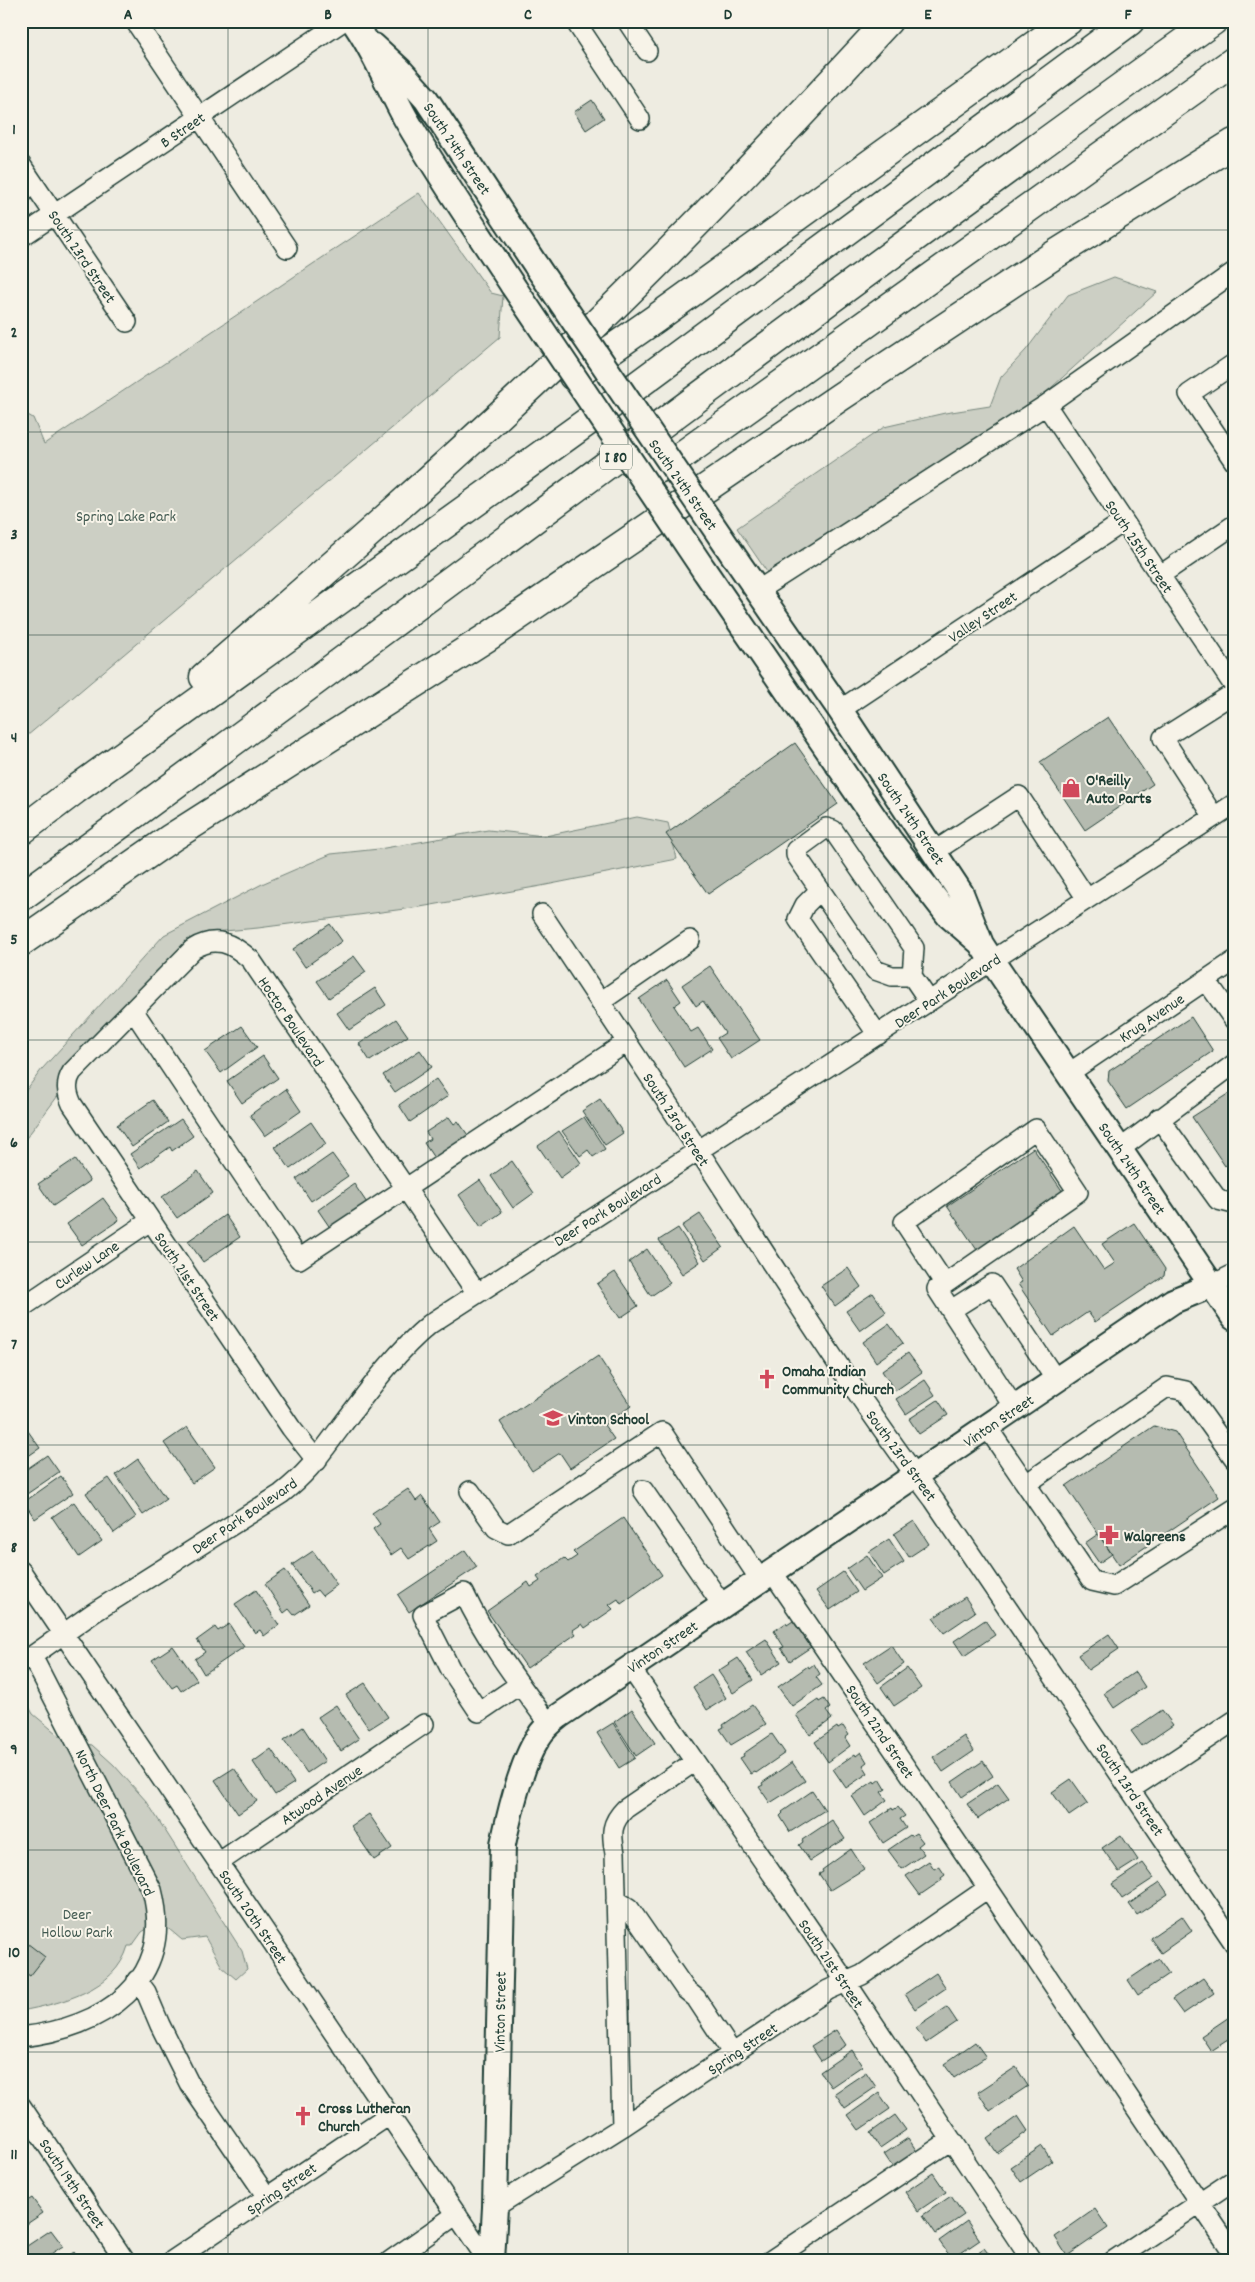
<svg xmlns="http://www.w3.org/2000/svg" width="1255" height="2282" viewBox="0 0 1255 2282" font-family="Dekko,sans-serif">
  <rect width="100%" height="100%" fill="#eeece1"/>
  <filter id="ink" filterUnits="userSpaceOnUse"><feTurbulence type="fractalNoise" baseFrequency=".02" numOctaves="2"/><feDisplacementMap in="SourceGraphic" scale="10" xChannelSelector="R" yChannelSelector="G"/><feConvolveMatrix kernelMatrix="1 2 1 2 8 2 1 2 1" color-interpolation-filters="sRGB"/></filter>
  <g filter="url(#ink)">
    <path fill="#cccfc4" stroke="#76867c" d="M419,193L491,293L503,296L500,337L21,741V411L33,418L44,444Z
      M1114,277L1157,292L1031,406L767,572L737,528L884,427L945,413L990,406L1001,377L1026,350L1068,295Z
      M637,817L668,823L677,859L541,886L420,907L258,928L213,932L178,951L133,996L21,1145V1097L42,1069L164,935L264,883L331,854L379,849L488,830L545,836Z
      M21,1692L33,1714L62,1738L92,1745L114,1765L147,1802L242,1951L247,1969L236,1979L222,1967L205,1937L182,1940L169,1929L153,1925L142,1932L132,1946H128C115,1991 61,2003 21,2011Z"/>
    <path fill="#b5bbb0" stroke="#1f3d34" d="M592,100L604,118L586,130L574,112Z
      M1108,717L1153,784L1085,830L1040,762Z
      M795,743L838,804L708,894L666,834Z
      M330,924L342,941L305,967L293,949Z
      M354,956L366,972L329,998L317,981Z
      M710,966L760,1040L731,1059L717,1038L725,1033L703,1001L696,1006L682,985Z
      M667,980L681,1001L674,1006L691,1032L698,1028L712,1049L684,1067L639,999Z
      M375,988L386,1005L349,1030L337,1013Z
      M1191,1017L1213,1051L1127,1109L1108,1081L1109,1071Z
      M396,1019L408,1036L370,1061L359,1044Z
      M242,1026L257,1047L221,1073L205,1051Z
      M420,1050L432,1067L395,1092L383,1075Z
      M263,1056L278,1078L242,1103L227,1081Z
      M436,1079L448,1096L410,1122L399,1105Z
      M286,1089L301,1111L265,1136L250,1115Z
      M1234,1090V1159L1225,1166L1192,1117Z
      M600,1099L623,1133L605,1145L582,1111Z
      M153,1100L168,1122L132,1147L117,1125Z
      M449,1117L454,1124L458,1121L470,1138L436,1161L424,1143L430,1139L426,1132Z
      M584,1117L605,1149L593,1157L588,1150L580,1156L562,1131Z
      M181,1119L193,1136L172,1151L170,1147L140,1168L130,1154Z
      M311,1122L326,1144L290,1169L275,1147Z
      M559,1131L581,1163L560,1178L538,1146Z
      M1033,1148L1063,1192L977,1250L947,1206Z
      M332,1154L348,1176L311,1201L296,1179Z
      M75,1159L90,1181L53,1206L38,1184Z
      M512,1161L534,1193L513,1208L491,1176Z
      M198,1171L213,1193L177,1218L162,1197Z
      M480,1180L502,1212L481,1227L459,1195Z
      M354,1184L369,1206L333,1232L318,1210Z
      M103,1198L119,1220L82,1245L67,1224Z
      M700,1214L723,1247L705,1260L682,1226Z
      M225,1215L240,1237L203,1262L188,1241Z
      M1134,1223L1165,1269L1164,1276L1095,1322L1088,1312L1053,1336L1018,1284L1022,1282L1014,1269L1074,1226L1104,1270L1115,1263L1102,1244Z
      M678,1228L700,1262L682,1274L659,1240Z
      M647,1249L670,1283L651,1296L629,1262Z
      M848,1268L861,1287L835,1306L821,1286Z
      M615,1272L638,1306L620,1318L597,1284Z
      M873,1293L886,1312L860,1331L846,1311Z
      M889,1324L903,1343L876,1362L863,1342Z
      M908,1353L922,1372L895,1391L882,1371Z
      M598,1356L631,1406L604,1425L614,1439L570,1468L560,1453L532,1471L500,1422Z
      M925,1380L935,1395L906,1414L896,1399Z
      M938,1400L948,1415L919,1434L909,1419Z
      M1154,1426L1175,1432L1219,1497L1119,1565L1066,1486Z
      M187,1427L215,1467L192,1483L164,1443Z
      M28,1431L40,1448L21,1461V1436Z
      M47,1455L59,1472L21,1498V1473Z
      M138,1459L166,1499L143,1515L116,1475Z
      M61,1476L73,1493L35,1519L24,1502Z
      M109,1478L136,1517L114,1533L86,1493Z
      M408,1489L416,1501L422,1496L440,1522L429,1529L437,1541L409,1559L401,1548L391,1555L373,1529L380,1524L372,1513Z
      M74,1502L102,1541L79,1557L52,1517Z
      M623,1518L662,1575L621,1604L618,1599L609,1605L613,1609L585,1628L582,1624L573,1630L576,1634L527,1668L487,1611L528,1582L531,1587L540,1581L537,1577L564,1558L568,1562L577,1556L573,1552Z
      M914,1521L929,1544L909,1557L894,1534Z
      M1098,1534L1112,1554L1099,1563L1085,1543Z
      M889,1539L904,1562L884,1575L869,1552Z
      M465,1550L477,1567L409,1612L398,1595Z
      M313,1551L337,1585L322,1596L317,1590L312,1593L292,1565Z
      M867,1555L882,1578L862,1591L847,1569Z
      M285,1570L309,1605L294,1615L289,1609L284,1613L265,1584Z
      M843,1572L857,1592L830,1610L816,1591Z
      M256,1590L279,1625L264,1636L260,1630L255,1633L235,1604Z
      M965,1597L975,1612L944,1633L933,1618Z
      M985,1620L995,1635L964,1656L954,1641Z
      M793,1621L811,1647L790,1661L781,1648L784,1647L774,1631L786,1623L787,1625Z
      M229,1624L244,1647L204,1674L195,1659L205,1652L197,1640L215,1627L218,1631Z
      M1109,1634L1119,1649L1088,1670L1078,1655Z
      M766,1639L781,1662L761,1675L746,1652Z
      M891,1645L904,1664L878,1683L864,1663Z
      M173,1646L197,1680L181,1691L177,1685L172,1688L152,1660Z
      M738,1658L753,1680L733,1693L718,1671Z
      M814,1664L820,1674L816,1677L822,1685L792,1706L778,1687L808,1666L809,1668Z
      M907,1668L921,1688L894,1706L881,1687Z
      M1135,1672L1145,1687L1114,1708L1104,1693Z
      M711,1675L726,1698L707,1710L693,1687Z
      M365,1683L388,1717L369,1729L346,1695Z
      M824,1699L830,1708L826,1711L832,1719L810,1735L796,1715L818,1700L819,1702Z
      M336,1705L359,1739L341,1751L318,1717Z
      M752,1705L766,1724L731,1745L720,1729L724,1727L723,1725Z
      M632,1709L655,1743L636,1756L614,1722Z
      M1162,1710L1173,1725L1142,1746L1131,1731Z
      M613,1723L635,1758L619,1768L597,1733Z
      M843,1726L849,1735L845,1738L850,1746L828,1762L815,1742L837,1727L838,1729Z
      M303,1727L325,1761L307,1773L284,1740Z
      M772,1734L785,1753L756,1773L755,1772L751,1774L740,1758L744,1756L743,1754Z
      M964,1736L974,1751L943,1772L933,1757Z
      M271,1749L294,1783L275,1795L253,1762Z
      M861,1752L867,1762L863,1765L868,1773L846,1788L833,1769L855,1754L856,1756Z
      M983,1761L993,1776L962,1797L952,1782Z
      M792,1762L805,1781L770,1803L759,1787L763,1785L762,1783Z
      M234,1768L257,1801L238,1814L215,1780Z
      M880,1779L886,1789L881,1792L887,1800L865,1816L852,1796L874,1781L875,1783Z
      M1071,1779L1088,1803L1069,1816L1052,1792Z
      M998,1783L1009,1798L978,1819L967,1804Z
      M812,1791L825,1810L790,1832L780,1816L783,1813L782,1812Z
      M898,1807L905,1816L900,1819L906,1828L883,1843L870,1823L892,1808L893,1810Z
      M369,1814L392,1848L374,1860L351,1826Z
      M832,1820L845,1839L810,1861L799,1845L803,1842L802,1840Z
      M916,1833L923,1842L918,1846L924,1854L902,1869L888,1850L910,1835L911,1836Z
      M1121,1835L1138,1860L1119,1872L1102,1848Z
      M851,1849L864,1869L830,1890L819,1874L823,1872L822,1870Z
      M929,1861L934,1869L939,1866L945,1875L941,1878L942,1880L920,1895L906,1876Z
      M1143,1863L1154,1878L1122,1899L1112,1884Z
      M1160,1882L1168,1894L1137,1915L1129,1904Z
      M1182,1916L1192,1931L1161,1953L1150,1938Z
      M27,1943L45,1957L30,1976L21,1970V1950Z
      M1159,1959L1169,1974L1138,1995L1128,1980Z
      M936,1973L946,1988L915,2009L905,1994Z
      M1203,1978L1214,1993L1183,2014L1172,1999Z
      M947,2007L957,2022L926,2043L916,2028Z
      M1232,2015L1234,2036L1211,2051L1201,2036Z
      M836,2030L846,2045L821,2061L811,2046Z
      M975,2042L986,2057L954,2078L944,2064Z
      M852,2050L862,2066L831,2087L820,2072Z
      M1016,2067L1028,2086L990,2111L978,2092Z
      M866,2072L876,2087L845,2108L835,2093Z
      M1234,2077V2090L1228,2081Z
      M879,2093L890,2109L859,2130L848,2115Z
      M895,2115L906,2130L880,2148L870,2133Z
      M1018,2116L1028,2131L997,2153L987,2138Z
      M908,2138L918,2153L894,2169L884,2154Z
      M1042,2146L1052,2161L1021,2182L1011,2167Z
      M21,2168L26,2175L21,2179Z
      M933,2173L946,2192L918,2211L905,2192Z
      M951,2196L964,2215L936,2234L923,2215Z
      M32,2198L43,2213L21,2228V2205Z
      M1095,2209L1108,2228L1067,2256L1055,2237Z
      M967,2221L980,2240L952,2259L939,2241Z
      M51,2230L63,2246L40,2261H21V2250Z
      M984,2248L994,2261H965Z
      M74,2252L80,2261H61Z"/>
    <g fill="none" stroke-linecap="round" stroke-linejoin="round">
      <defs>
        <path id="minor" d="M135,21L287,248
          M575,21L640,119
          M627,21L647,51
          M21,165L127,322
          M21,237L343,21
          M1234,367L1232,365L1189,394L1234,461
          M1046,405L1234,686
          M1159,576L1234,525
          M757,591L1046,405L1234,272
          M840,710L1123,522
          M1214,817L1163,738L1234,693
          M935,851L1019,796L1087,899
          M820,890L805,905L798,919L878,1035
          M542,914C587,982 633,1050 678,1119C762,1247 842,1378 934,1500L1234,1943
          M912,976H892L875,970L796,855V850L826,828L833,830L914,948L912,976L929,1001
          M1206,980L1234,1020
          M600,1002L690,940
          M133,1010L299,1259L627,1042
          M1069,1073L1234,961
          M1159,1118L1218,1200L1234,1204
          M1120,1149L1234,1064
          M945,1284L904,1222L1036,1129L1078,1192L945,1284L937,1289L1015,1409
          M1212,1285L1234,1274
          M21,1308L150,1221
          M951,1310L992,1284L1056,1380
          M987,1427L1092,1581L1114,1586L1234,1509
          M317,1461L291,1428L72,1104C67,1093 65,1083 72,1072L193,949C216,935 232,943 251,960L476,1292
          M1026,1484L1167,1387L1186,1391L1234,1458
          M643,1490L723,1606
          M470,1491L496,1528L508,1534L662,1432L761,1581
          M21,1571L488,2261
          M773,1573L988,1888L1234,2254
          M21,1661L32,1656L93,1613L281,1494C309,1472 319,1456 340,1428C368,1391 394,1354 430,1324L1234,804
          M630,1667L846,1982L1032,2261
          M520,1684L479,1712L451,1670L423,1615L464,1593C486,1640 518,1682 549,1724
          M1131,1789L1234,1721
          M218,1863L424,1724
          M616,1900L629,1908L685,1989L696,1998L733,2054
          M137,1980L146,1992L160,2025L189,2083L267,2197
          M21,2037C103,2028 176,1982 152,1890L32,1656
          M21,2106L125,2261
          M622,2127L615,1853C611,1833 611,1823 625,1809L694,1762
          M495,2207L622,2127L828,1990L862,1975L988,1888
          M172,2261L389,2115
          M390,2261L457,2214
          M770,2261L951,2140
          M1113,2261L1234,2180"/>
        <path id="major" d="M353,21C375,51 388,87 406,119C439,176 477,231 513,286
          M374,46L400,70L426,99L537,267
          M733,555L840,710L961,893L981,944L992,961L1234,1318
          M704,570L889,839L948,915L978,941
          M492,2261L495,2207L503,1844C509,1816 522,1761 538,1738C543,1729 551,1722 559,1716L1173,1301L1212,1285"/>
        <path id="highway" d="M573,376L655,319L1068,21
          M633,464L655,470L670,464L1234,61
          M204,677C329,569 454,460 573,346C682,242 785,132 888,21
          M21,831L75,790L612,404L1130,21
          M21,897C420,607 812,308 1213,21
          M21,942L171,838L486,638L840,397L1051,257L1234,143"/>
      </defs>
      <use href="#minor" stroke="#1f3d34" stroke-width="22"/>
      <use href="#major" stroke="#1f3d34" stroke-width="28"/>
      <use href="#highway" stroke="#1f3d34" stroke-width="31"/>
      <use href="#minor" stroke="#f7f3e8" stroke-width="19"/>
      <use href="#major" stroke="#f7f3e8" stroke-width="24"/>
      <use href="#highway" stroke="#f7f3e8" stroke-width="28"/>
      <defs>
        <path id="major-bridge" d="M537,267L733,555
          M513,286L704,570"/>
      </defs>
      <use href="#major-bridge" stroke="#1f3d34" stroke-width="28" stroke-linecap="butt"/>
      <use href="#major-bridge" stroke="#f7f3e8" stroke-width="24"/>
    </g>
  </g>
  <path fill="none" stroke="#1f3d34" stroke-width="1" stroke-opacity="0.55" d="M228,21V2261M428,21V2261M628,21V2261M828,21V2261M1028,21V2261M21,230H1234M21,432H1234M21,635H1234M21,837H1234M21,1040H1234M21,1242H1234M21,1445H1234M21,1647H1234M21,1850H1234M21,2052H1234"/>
  <defs>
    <symbol id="shop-bare" viewBox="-9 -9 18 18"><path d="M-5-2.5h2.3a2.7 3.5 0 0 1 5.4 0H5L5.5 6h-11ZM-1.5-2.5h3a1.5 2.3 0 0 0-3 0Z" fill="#d1495b" stroke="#f7f3e8" stroke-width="2.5" paint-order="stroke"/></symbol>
    <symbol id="church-bare" viewBox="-9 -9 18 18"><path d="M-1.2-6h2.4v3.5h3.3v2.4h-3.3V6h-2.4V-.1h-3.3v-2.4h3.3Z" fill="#d1495b" stroke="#f7f3e8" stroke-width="2.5" paint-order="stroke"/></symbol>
    <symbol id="school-bare" viewBox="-9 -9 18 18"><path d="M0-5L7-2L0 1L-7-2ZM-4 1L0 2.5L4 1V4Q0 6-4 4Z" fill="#d1495b" stroke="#f7f3e8" stroke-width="2.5" paint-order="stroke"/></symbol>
    <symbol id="pharmacy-bare" viewBox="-9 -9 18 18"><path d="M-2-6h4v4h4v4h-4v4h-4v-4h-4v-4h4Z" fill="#d1495b" stroke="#f7f3e8" stroke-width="2.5" paint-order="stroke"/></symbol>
  </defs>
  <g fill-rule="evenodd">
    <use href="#shop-bare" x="1057" y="774" width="28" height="28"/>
    <use href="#church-bare" x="753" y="1365" width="28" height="28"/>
    <use href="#school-bare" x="539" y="1404" width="28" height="28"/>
    <use href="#pharmacy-bare" x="1095" y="1521" width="28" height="28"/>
    <use href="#church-bare" x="289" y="2102" width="28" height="28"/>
  </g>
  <g text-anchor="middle" stroke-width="4" stroke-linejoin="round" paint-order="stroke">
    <rect fill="#f7f3e8" stroke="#60746a" stroke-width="1" x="600" y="444.5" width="32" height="25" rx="4"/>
    <g font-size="15" font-weight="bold" fill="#1f3d34">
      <text x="616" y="462">I 80</text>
    </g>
    <g font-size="16" fill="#1f3d34" stroke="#f7f3e8">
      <text transform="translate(182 129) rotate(-34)" y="6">B Street</text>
      <text transform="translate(458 148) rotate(56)" y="6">South 24th Street</text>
      <text transform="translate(83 256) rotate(56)" y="6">South 23rd Street</text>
      <text transform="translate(684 484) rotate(55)" y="6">South 24th Street</text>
      <text transform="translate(1140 546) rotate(56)" y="6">South 25th Street</text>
      <text transform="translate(982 616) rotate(-34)" y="6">Valley Street</text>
      <text transform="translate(912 818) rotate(56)" y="6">South 24th Street</text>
      <text transform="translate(947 990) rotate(-33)" y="6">Deer Park Boulevard</text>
      <text transform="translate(1151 1017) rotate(-34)" y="6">Krug Avenue</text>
      <text transform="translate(292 1021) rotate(56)" y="6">Hoctor Boulevard</text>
      <text transform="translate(677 1119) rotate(57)" y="6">South 23rd Street</text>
      <text transform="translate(1133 1168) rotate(56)" y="6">South 24th Street</text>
      <text transform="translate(607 1209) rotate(-32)" y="6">Deer Park Boulevard</text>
      <text transform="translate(86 1264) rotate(-34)" y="6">Curlew Lane</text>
      <text transform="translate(188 1276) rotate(56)" y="6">South 21st Street</text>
      <text transform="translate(998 1420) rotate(-34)" y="6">Vinton Street</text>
      <text transform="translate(902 1455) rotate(54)" y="6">South 23rd Street</text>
      <text transform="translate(244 1515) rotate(-34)" y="6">Deer Park Boulevard</text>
      <text transform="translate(662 1646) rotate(-34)" y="6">Vinton Street</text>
      <text transform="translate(881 1731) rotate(56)" y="6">South 22nd Street</text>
      <text transform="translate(1131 1789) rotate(56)" y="6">South 23rd Street</text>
      <text transform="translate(321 1794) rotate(-34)" y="6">Atwood Avenue</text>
      <text transform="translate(116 1822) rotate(64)" y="6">North Deer Park Boulevard</text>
      <text transform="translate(254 1916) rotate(56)" y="6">South 20th Street</text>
      <text transform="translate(832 1963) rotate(56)" y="6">South 21st Street</text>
      <text transform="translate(499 2012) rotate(-89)" y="6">Vinton Street</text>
      <text transform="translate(742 2048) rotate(-34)" y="6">Spring Street</text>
      <text transform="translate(73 2183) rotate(56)" y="6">South 19th Street</text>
      <text transform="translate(281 2188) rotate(-34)" y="6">Spring Street</text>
    </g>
    <g font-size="16" fill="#425a51" stroke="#f7f3e8">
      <text x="126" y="521">Spring Lake Park</text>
      <text x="77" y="1919">Deer<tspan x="77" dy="18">Hollow Park</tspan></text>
    </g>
    <g font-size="16" font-weight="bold" fill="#1f3d34" stroke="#f7f3e8" text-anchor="start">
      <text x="1086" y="785">O'Reilly<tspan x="1086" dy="18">Auto Parts</tspan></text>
      <text x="782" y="1376">Omaha Indian<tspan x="782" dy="18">Community Church</tspan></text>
      <text x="568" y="1424">Vinton School</text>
      <text x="1124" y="1541">Walgreens</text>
      <text x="318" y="2113">Cross Lutheran<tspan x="318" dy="18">Church</tspan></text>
    </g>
  </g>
  <rect width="1255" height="2282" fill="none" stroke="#f7f3e8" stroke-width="55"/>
  <rect x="28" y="28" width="1200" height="2226" fill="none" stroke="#1f3d34" stroke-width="2"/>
  <g font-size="16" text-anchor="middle" font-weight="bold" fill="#1f3d34">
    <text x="128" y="19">A</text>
    <text x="328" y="19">B</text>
    <text x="528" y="19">C</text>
    <text x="728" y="19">D</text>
    <text x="928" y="19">E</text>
    <text x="1128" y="19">F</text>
    <text x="14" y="134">1</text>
    <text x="14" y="337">2</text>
    <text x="14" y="539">3</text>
    <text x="14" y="742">4</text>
    <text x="14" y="944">5</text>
    <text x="14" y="1147">6</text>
    <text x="14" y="1349">7</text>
    <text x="14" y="1552">8</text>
    <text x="14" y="1754">9</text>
    <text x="14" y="1957">10</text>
    <text x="14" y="2159">11</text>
  </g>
</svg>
